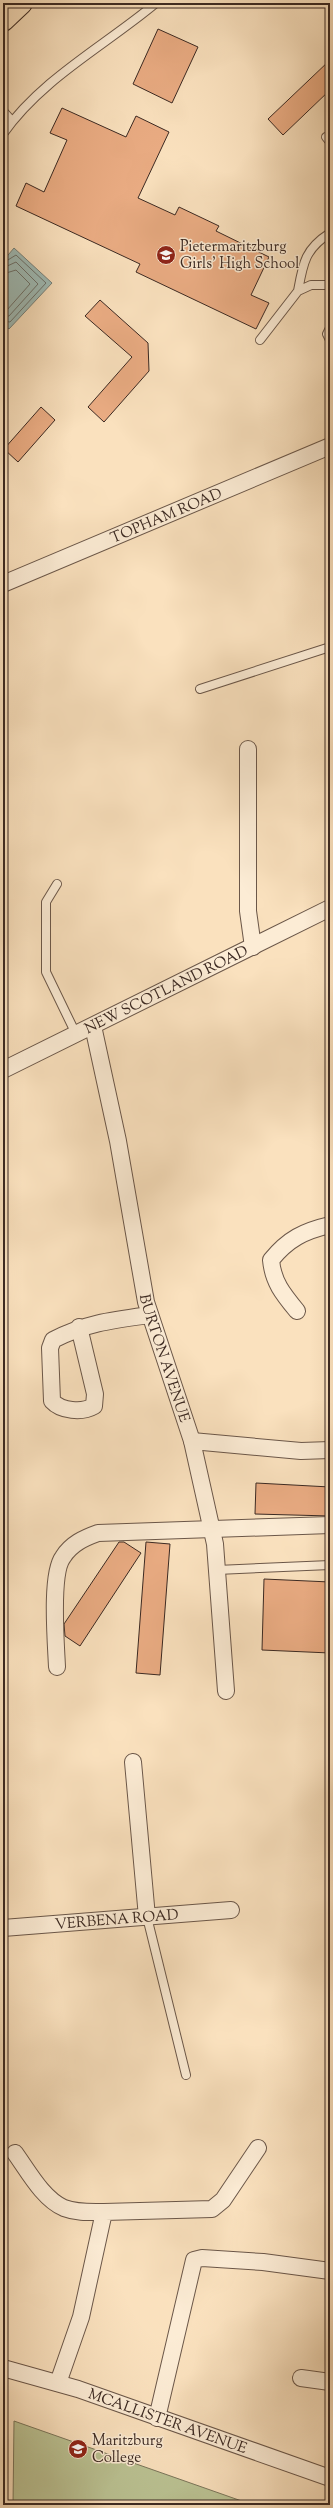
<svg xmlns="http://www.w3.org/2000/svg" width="333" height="2508" viewBox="0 0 333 2508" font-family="'Sorts Mill Goudy',serif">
  <rect width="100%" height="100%" fill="#fae1be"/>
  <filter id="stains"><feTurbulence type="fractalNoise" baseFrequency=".005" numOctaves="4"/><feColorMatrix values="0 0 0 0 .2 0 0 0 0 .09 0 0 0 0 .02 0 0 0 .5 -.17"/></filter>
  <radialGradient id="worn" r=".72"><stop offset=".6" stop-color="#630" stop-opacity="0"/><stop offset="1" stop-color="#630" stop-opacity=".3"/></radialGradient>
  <path fill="#bbc394" stroke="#7b765b" d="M14,2421L253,2505H13Z"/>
  <path fill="#9fbcb7" stroke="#77817b" d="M14,248L52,283L9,329L3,324V261Z"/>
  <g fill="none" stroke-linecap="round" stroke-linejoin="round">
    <path stroke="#6d726c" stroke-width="1" d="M3,263L16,255L46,283L10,322L3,321
      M3,268L16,262L38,284L9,316H3
      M3,274L16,270L30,284L7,310H3"/>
  </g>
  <path fill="#eaac83" stroke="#3b2922" d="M158,29L198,47L172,103L133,84Z
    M330,60V90L283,135L268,119Z
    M62,108L126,137L136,116L169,132L138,198L175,215L179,207L219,226L216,231L269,257L251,295L269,303L256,329L136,272L140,264L16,206L26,183L44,192L67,140L50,133Z
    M100,300L148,343L149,371L104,422L88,407L132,357L85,316Z
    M41,407L55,420L18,462L4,449Z
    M256,1483L330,1487V1516L255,1514Z
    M119,1542H124L141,1553L80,1646L65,1636L64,1624Z
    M146,1542L170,1544L160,1675L136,1673Z
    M264,1579L330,1582V1653L262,1650Z"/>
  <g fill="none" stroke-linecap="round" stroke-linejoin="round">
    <defs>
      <path id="lane" d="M3,111L12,121
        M3,134C41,79 106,45 156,3
        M326,137L330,142
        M298,291C303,263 305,249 330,233
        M330,328L327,334L330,340
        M260,340L298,291L311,285H330
        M200,689L330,647
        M57,884L46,902V972L76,1034
        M217,1570L330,1565
        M147,1917L186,2075"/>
      <g id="street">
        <path id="s1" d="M3,584L330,446"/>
        <path d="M248,749V911L253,947"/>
        <path id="s2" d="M93,1026L118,1141L146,1302L192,1441L215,1544L226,1691"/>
        <path id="s3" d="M3,1070L330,908"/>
        <path d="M297,1311C283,1294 273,1282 271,1260C288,1239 304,1231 330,1225"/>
        <path d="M79,1327L95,1394L94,1406C82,1413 61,1411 52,1401L50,1348L53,1340C86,1323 113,1320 150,1315"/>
        <path d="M192,1441L301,1451L330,1450"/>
        <path d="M57,1667C56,1643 50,1574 63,1557C71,1544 84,1538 98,1533L330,1525"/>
        <path d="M133,1762L147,1917"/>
        <path id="s4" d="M3,1928L231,1910"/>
        <path d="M15,2153C28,2171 43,2199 64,2208C77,2213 91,2212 104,2212"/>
        <path id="s5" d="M3,2368L78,2389L330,2478"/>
        <path d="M301,2378L330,2382"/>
        <path d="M58,2383L81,2317L104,2212L212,2209L223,2200L258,2148"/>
        <path d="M157,2418L194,2260L202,2258L263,2262L330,2271"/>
      </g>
      <path id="primary" d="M3,20L21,3"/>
    </defs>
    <use href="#lane" stroke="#6b5749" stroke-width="10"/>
    <use href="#street" stroke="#6b5749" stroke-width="18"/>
    <use href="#primary" stroke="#3b2922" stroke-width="24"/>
    <use href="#lane" stroke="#fcecd5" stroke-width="8"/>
    <use href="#street" stroke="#fcecd5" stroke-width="16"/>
    <use href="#primary" stroke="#fae1be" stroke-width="22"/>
  </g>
  <defs>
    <symbol id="school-disc" viewBox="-11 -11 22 22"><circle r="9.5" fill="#8f2418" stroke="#fcecd5"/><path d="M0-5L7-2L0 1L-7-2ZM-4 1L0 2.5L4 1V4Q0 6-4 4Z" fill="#fff"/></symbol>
  </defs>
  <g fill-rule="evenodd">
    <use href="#school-disc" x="155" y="244" width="22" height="22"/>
    <use href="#school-disc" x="67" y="2438" width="22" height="22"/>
  </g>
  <g text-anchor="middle" stroke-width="3" stroke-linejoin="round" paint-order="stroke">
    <g font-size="15" fill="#3b2922" stroke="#fcecd5" text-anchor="start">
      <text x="180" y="251">Pietermaritzburg<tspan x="180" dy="17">Girls' High School</tspan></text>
      <text x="92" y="2445">Maritzburg<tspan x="92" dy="17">College</tspan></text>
    </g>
    <g font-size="15" fill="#3b2922" stroke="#fcecd5">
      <text dy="5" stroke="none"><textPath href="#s1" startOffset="177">TOPHAM ROAD</textPath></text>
      <text dy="5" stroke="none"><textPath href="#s3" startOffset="182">NEW SCOTLAND ROAD</textPath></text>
      <text dy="5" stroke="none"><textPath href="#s2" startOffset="340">BURTON AVENUE</textPath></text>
      <text dy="5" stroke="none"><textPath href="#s4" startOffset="114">VERBENA ROAD</textPath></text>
      <text dy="5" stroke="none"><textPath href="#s5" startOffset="173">MCALLISTER AVENUE</textPath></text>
    </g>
  </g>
  <rect width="333" height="2508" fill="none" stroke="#fae1be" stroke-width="16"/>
  <rect x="4" y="4" width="325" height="2500" fill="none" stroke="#3b2922" stroke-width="2"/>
  <rect x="8" y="8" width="317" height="2492" fill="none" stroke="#3b2922"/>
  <rect width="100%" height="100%" filter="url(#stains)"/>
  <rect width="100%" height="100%" fill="url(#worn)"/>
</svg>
